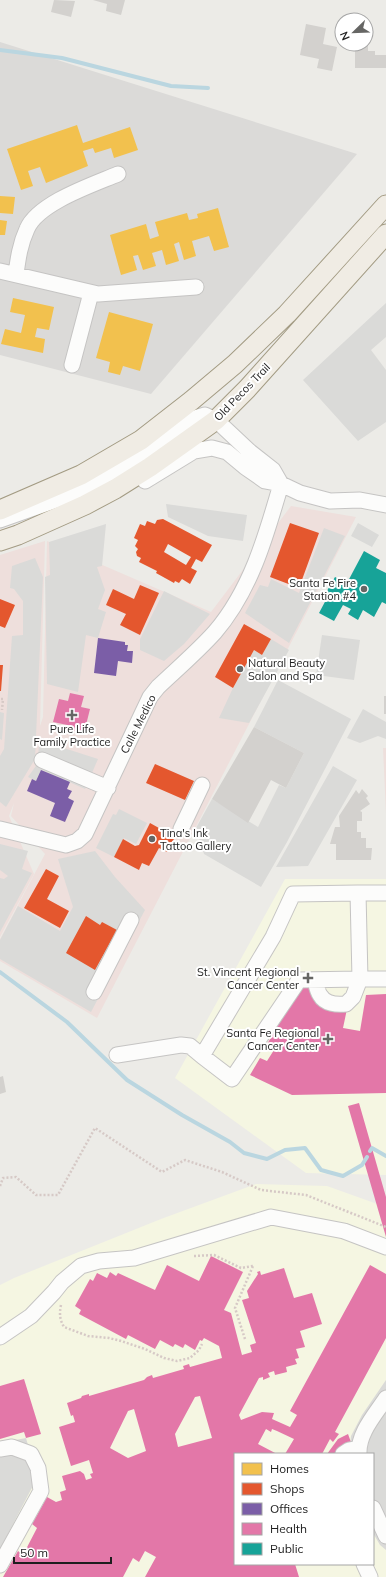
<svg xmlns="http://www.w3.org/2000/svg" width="386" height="1577" viewBox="0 0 386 1577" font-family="Mulish,sans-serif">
  <rect width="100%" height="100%" fill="#ecebe7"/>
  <path fill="#dbdad8" d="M0,42L357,154L151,394L0,355Z"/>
  <path fill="#eedfdc" d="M291,506L356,517L97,1018L0,961V939L45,854L11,816L14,803L9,816L34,874L0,937V555L45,541L40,726L43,717L47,541L211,612Z
    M383,748H386V813Z"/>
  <path fill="#f5f6e2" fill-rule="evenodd" d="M285,879H386V1175L306,1173L175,1078Z
    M256,1184L327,1186L380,1205L386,1211V1577H0V1285L14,1278L161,1219ZM235,1454H373V1564H235Z"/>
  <path fill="#dadad8" d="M386,303V337L371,350L386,370V422L358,441L303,380Z
    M166,504L247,515L243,541L208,536L168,517Z
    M358,523L379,535L372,547L351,536Z
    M106,524L102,566L97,567L105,590L98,609L106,612L98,638L86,635L78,692L47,684L45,577L50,575L49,542Z
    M324,528L345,536L289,643L245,613L260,585L268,587L271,579L299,593Z
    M35,558L43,577L35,759L6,807L0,802V756L4,749L12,636L23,635V601L14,589L10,588L12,566Z
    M164,591L210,614L184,644L164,661L140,650V639Z
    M322,635L360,640L354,680L316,675Z
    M271,639L289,650L249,723L219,718L233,688L254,650L262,655Z
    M278,680L351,719L287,842L261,887L204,854L196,828L212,799L258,827L279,785L286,788L304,753L254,727Z
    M363,709L386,722V739L378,736L360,743L347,738Z
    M0,712L4,713L2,740L0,739Z
    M39,740L98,759L85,789L42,770L36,781L28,777L38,763Z
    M333,766L357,780L308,866L276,867Z
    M119,809L147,823L136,844L124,838L114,857L96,848L113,814L116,815Z
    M0,844L28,851L22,869L32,873L0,932V878L4,879L8,876L0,870Z
    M95,851L115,877L145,910L91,1012L0,959V940L18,906L60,931L73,907L58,859Z
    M386,1380V1550L380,1545L373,1533V1454H349L351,1436L362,1415Z
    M26,1438L37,1478L0,1549V1443Z"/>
  <path fill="#f2c14e" d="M77,125L83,143L130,127L138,150L114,158L111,148L95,153L93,148L83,151L88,166L46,183L40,167L28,171L33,186L21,190L7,149Z
    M0,196L15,197L13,214L0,213Z
    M218,208L229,247L214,251L209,236L192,241L196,256L184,260L179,242L174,244L179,261L166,265L162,250L152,253L156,266L143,270L138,255L133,256L137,270L121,275L110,235L146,224L150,239L159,236L155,222L187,213L189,220L198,218L197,214Z
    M0,220L7,221L5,235H0Z
    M13,298L54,307L49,330L37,328L35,337L45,339L43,353L1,344L5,329L21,333L25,315L10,312Z
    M109,312L153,324L140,371L123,366L120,375L108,372L110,362L96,358Z"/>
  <path fill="#e4572e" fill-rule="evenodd" d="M163,519L212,545L202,562L196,559L191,568L197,571L190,584L182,579L179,583L175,581L174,583L156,573L157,571L139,562L141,558L137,556L136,552L138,549L135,546L138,540L134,538L140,524L145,526L147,521L155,524L157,520ZM168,544L191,557L186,565L164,552Z
    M290,523L319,533L299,588L270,577Z
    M140,585L159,593L140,635L120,625L126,614L106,605L113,589L134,599Z
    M0,599L15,605L5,628L0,626Z
    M244,624L271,639L262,655L254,650L233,688L215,677Z
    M0,665H3L1,691H0Z
    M155,764L194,781L185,800L146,783Z
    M150,823L175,837L167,852L159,848L149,866L142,863L139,870L114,857L123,839L135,846L139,845Z
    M46,869L59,876L47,899L69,911L60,928L24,908Z
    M86,916L100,925L102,922L117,930L95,970L66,953Z"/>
  <path fill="#7b5ea7" d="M98,638L125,642V645H128L127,651H133L132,663L118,661L116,676L94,673Z
    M41,770L70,782L67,789L72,791L68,798L74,801L65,822L50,816L55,803L27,791L32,779L36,781Z"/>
  <path fill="#e377a8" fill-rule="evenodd" d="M70,693L84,696L81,707L90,709L84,733L71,730L72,726L53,722L59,699L68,701Z
    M302,984L347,1009L343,1028L360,1031L366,995L386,994V1093L292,1095L250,1075L260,1058L267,1061L274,1050L266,1046Z
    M359,1103L386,1197V1237L348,1106Z
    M211,1256L243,1272L224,1310L231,1313L242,1355L252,1352L250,1345L256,1343L242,1300L249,1298L247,1291L258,1274L257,1272L260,1271L261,1275L284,1268L294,1298L312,1293L322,1324L300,1331L305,1347L296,1349L299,1358L295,1359L297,1364L286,1367L287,1372L275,1375L274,1371L268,1373L270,1377L263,1380V1377L259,1378L239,1415L241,1420L262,1412L274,1413L272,1419L290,1427L297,1415L290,1411L370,1265L386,1274V1338L335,1432L339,1434L333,1442L330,1439L322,1454H285L294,1439L277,1431L272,1429L271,1432L266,1429L258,1444L277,1454H235V1564H295L299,1577H145L156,1557L145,1551L139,1562L133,1558L123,1577H3L18,1551L23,1555L37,1528L32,1524L47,1497L56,1502L62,1500L60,1492L66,1490L62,1476L80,1471L84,1474L86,1480L92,1478L90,1474L93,1473L89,1460L71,1466L59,1427L75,1422L73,1415L71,1416L67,1403L81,1398L82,1396L89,1394V1396L144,1380L147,1377L152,1375L153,1378L184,1369L183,1366L189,1364L190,1367L222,1358L219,1346L204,1338L202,1341L200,1340L195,1350L185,1344L183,1348L175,1344L173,1347L160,1340L155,1349L128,1335L126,1339L79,1314L81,1310L75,1306L90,1279L93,1281L97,1273L107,1278L110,1272L116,1276L118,1273L155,1290L167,1265L199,1281ZM200,1396L212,1438L178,1447L175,1434L195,1397ZM134,1409L146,1451L128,1458L110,1448L128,1411Z
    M24,1379L41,1434L26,1438L24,1432L0,1439V1386Z
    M348,1434L352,1445L341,1454H327L338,1439Z"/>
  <path fill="#17a398" d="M364,551L380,560L376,568L386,573V604L382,602L374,617L363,610L358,620L348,614L351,609L343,605L334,621L319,613L327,598L324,596L335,577L347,583Z"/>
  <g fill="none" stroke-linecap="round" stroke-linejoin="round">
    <path stroke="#bad6e0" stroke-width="4" d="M0,50L62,58L171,86L208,88
      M0,972L67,1022L127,1080L182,1115L230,1142L244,1153L267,1159L285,1150L305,1148L321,1170L343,1176L362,1165L367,1157
      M370,1151L372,1148L386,1156"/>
  </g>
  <path fill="#d3d1ce" d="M54,0L75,1L71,17L51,12Z
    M93,0H125L121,15L106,11L107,4Z
    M306,24L326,28L323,44L337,47L332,71L317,68L319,59L300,55Z
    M366,40H368V51H375V55H386V68H355V44H366Z
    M384,696H386V714H384Z
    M254,727L304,753L286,788L271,780L248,823L212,799Z
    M362,789L368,796L366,798L370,804L360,811L362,812V821H357V832H361V838H366V848H372L371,860H336V844H330L335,827H340L339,816L356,790L359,794Z
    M3,1076L6,1092L0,1094V1077Z"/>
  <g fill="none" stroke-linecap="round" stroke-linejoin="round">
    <defs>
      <path id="minor" d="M0,271L98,294L196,287
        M16,274C18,259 20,244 27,229C38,203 92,185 118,174
        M72,365L91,293
        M145,481L194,451L212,448L227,452L245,467L265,481L281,484L300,493L330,501L360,500L386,505
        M0,520L76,493L154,447L195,418L205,415L216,420L249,451L273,470L281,484
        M42,760L108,788
        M0,829L66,845L77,841L85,834L150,697L158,687C177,669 198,651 215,632C251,590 266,536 281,484
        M181,829L202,785
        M386,893H358L360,979H386
        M315,980C316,984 317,991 320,995C325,1004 337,1005 346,1004L353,997L360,979L299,980L232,1079L202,1056L273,937L293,894L358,893
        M94,992L131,920
        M117,1055L181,1045L190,1046L202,1056
        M0,1337L31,1316L54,1292L62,1282L81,1266L99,1261L134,1258L271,1217L344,1231L386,1247
        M0,1449L12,1447L31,1454L38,1468L41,1491L0,1565
        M343,1454L349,1450L359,1448
        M359,1454C358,1433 375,1415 386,1398
        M373,1508L386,1536
        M364,1564L370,1577"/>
      <path id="major" d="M0,510L81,475L141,440L191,401L235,364L287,314L386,205
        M0,541L18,535L85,505L115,489L150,467L216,420L247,389L386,234"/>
    </defs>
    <use href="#minor" stroke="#c5c4c3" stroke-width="17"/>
    <use href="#major" stroke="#a39b83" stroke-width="21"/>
    <path stroke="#d6c9c6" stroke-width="2.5" stroke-dasharray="2 2" stroke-linecap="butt" d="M1,699H3L2,710
      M0,1186L3,1178L16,1177L36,1195H58L95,1128L162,1172L185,1160L222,1172L261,1190L306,1195L386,1227
      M194,1256L214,1255L241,1268L253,1266
      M61,1305C59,1314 60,1320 64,1327L88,1336L109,1338L121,1341L145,1349L164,1358L177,1361L190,1358L199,1350L202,1344
      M245,1339L235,1308L253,1266"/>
    <use href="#minor" stroke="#fcfcfb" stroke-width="15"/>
    <use href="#major" stroke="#f0ece4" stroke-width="19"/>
  </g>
  <g fill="#666664" stroke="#fff" stroke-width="1.5">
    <circle cx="364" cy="589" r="4"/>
    <circle cx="240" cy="669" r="4"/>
    <path d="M70 709h4v4h4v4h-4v4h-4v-4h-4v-4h4z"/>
    <circle cx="152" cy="839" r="4"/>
    <path d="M306 972h4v4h4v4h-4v4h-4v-4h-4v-4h4z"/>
    <path d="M326 1033h4v4h4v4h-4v4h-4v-4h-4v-4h4z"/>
  </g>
  <g text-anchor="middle" stroke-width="4" stroke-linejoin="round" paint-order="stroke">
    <g font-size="11" fill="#1e1e1e" stroke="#fff">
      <text transform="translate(242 392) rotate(-46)" y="4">Old Pecos Trail</text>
      <text transform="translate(138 724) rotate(-63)" y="4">Calle Medico</text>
    </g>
    <g font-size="11" fill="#1e1e1e" stroke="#fff" text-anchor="end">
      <text x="356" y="587">Santa Fe Fire<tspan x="356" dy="13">Station #4</tspan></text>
      <text x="248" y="667" text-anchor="start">Natural Beauty<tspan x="248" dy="13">Salon and Spa</tspan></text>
      <text x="72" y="733" text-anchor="middle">Pure Life<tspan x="72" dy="13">Family Practice</tspan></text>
      <text x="160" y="837" text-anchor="start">Tina's Ink<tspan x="160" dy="13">Tattoo Gallery</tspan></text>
      <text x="299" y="976">St. Vincent Regional<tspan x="299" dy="13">Cancer Center</tspan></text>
      <text x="319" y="1037">Santa Fe Regional<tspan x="319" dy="13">Cancer Center</tspan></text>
    </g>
  </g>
  <rect x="234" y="1453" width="140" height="112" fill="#ffffff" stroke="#a5a5a5"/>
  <rect x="242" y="1463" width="20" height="12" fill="#f2c14e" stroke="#a5a5a5"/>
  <text x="270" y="1473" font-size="12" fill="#1e1e1e">Homes</text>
  <rect x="242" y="1483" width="20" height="12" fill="#e4572e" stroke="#a5a5a5"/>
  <text x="270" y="1493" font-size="12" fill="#1e1e1e">Shops</text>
  <rect x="242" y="1503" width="20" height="12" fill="#7b5ea7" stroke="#a5a5a5"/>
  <text x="270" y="1513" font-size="12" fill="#1e1e1e">Offices</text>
  <rect x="242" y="1523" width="20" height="12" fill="#e377a8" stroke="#a5a5a5"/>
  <text x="270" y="1533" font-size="12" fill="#1e1e1e">Health</text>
  <rect x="242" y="1543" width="20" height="12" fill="#17a398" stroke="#a5a5a5"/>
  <text x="270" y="1553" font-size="12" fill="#1e1e1e">Public</text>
  <g transform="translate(354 32) rotate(247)"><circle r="19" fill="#ffffff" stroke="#a5a5a5"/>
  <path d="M0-3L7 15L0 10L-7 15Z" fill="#666664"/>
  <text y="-6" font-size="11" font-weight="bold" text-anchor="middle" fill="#1e1e1e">N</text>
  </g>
  <path d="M14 1557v6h97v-6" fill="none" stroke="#1e1e1e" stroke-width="2"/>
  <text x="20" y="1557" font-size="12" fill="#1e1e1e" stroke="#ffffff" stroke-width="3" paint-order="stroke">50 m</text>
</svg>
